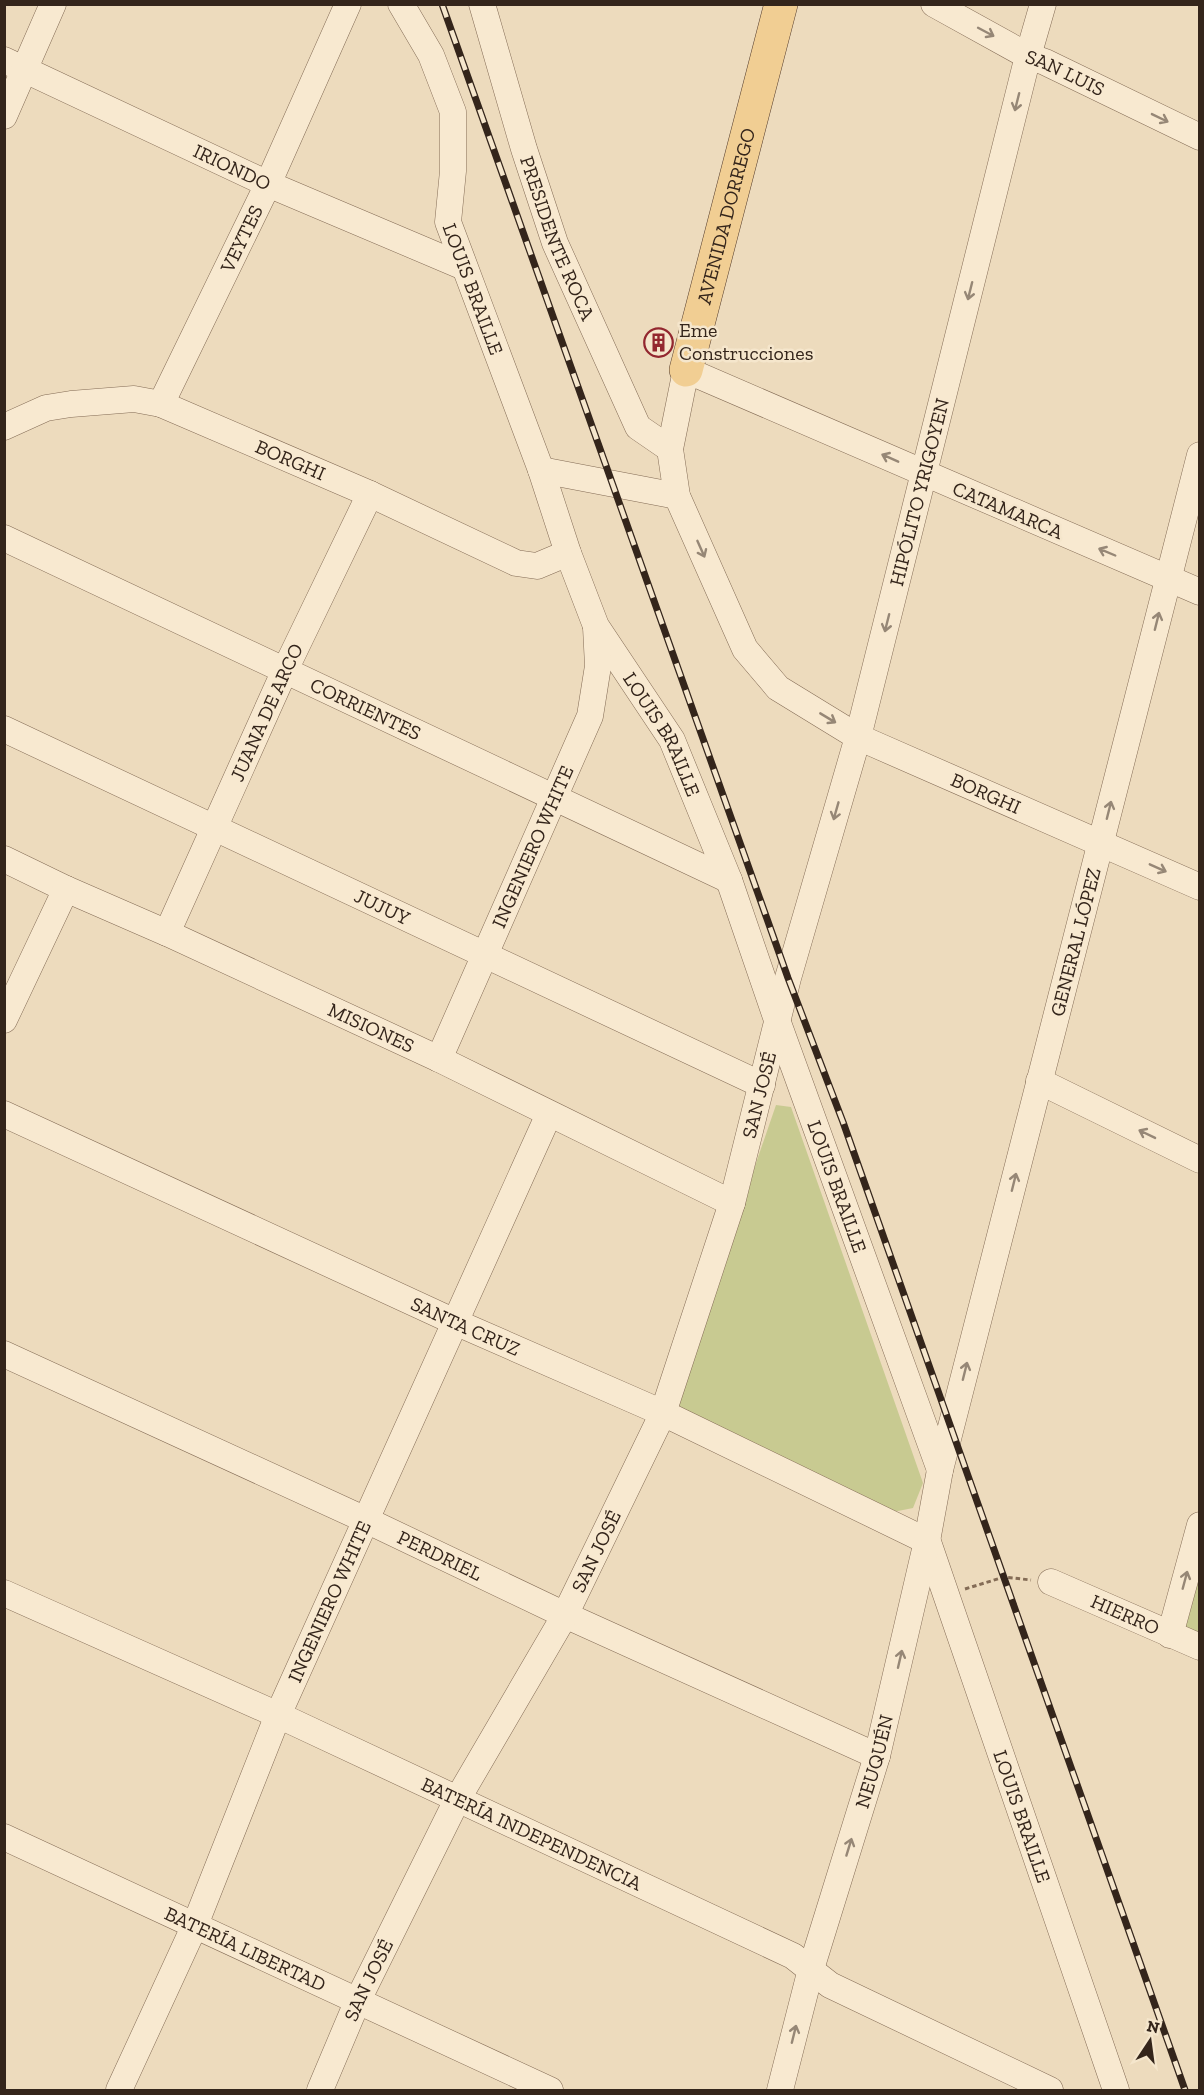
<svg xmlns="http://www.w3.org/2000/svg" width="1204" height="2095" viewBox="0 0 1204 2095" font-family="'Zilla Slab',serif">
  <rect width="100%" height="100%" fill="#eddbbd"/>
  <path fill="#c8ca91" d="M776,1105L791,1107L923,1483L913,1508L893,1512L670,1413Z
    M1199,1525V1647L1170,1635Z"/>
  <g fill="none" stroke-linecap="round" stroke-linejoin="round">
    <defs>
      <g id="minor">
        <path id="s1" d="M401,4L431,55L453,112V171L448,222L541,470L568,553L596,626L672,740L729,880L777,1020L940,1470"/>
        <path id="s2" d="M482,4L524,149L555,243L638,427L670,449"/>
        <path id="s3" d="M934,4L1028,56L1045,62L1200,137"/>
        <path id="s4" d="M4,60L268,184L464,267"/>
        <path d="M4,116L53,4"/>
        <path id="s5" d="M161,404L268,184L348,4"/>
        <path id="s6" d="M4,427L46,408L71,404L134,399L161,404L370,494L516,563L537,566L568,553"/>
        <path d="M541,470L677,496"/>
        <path id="s7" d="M4,538L729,880"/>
        <path id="s8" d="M1200,592L686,370L670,449L677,496L745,649L778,688L858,737L1200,887"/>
        <path id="s9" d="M4,729L762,1085"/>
        <path id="s10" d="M4,859L66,889L167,933L439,1059L732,1203"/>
        <path id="s11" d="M167,933L285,670L370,494"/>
        <path d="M4,1020L66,889"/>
        <path id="s12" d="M439,1059L590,716L598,666L596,627"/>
        <path d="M1039,1081L1200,1160"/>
        <path id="s13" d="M4,1114L455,1322L663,1413L927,1541"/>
        <path id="s14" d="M4,1354L366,1520L565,1615L877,1756"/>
        <path id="s15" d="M928,1542L1116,2090"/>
        <path id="s16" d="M1051,1582L1200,1647"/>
        <path id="s17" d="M4,1593L278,1715L793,1956L830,1985L1050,2090"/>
        <path d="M1170,1635L1200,1525"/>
        <path id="s18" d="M4,1837L550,2090"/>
        <path id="s19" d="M119,2090L195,1925L278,1715L549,1114"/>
        <path id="s20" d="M320,2090L358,2000L457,1800L565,1615L663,1413L732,1203L788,978L858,737L1028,56L1043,4"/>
        <path id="s21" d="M780,2090L811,1969L877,1756L927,1541L940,1470L1200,455"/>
      </g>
      <g id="major">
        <path id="s22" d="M686,370L781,4"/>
      </g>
    </defs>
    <use href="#minor" stroke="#846c56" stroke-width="27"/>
    <use href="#major" stroke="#523a2b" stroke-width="34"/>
    <path stroke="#846c56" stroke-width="3" stroke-dasharray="4.5 3" stroke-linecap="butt" d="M965,1589L1004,1577L1031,1580"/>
    <use href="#minor" stroke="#f8e9d0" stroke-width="26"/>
    <use href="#major" stroke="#f1ce93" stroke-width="33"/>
    <defs>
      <path id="rail" d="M442,4L788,978L843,1122L1185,2090"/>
    </defs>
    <use href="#rail" stroke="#34251b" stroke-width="7"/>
    <use href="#rail" stroke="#f5e6cc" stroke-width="4.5" stroke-dasharray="14" stroke-linecap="butt"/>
  </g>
  <defs><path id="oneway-shaft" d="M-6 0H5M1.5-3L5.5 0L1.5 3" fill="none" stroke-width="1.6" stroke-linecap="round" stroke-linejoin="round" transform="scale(1.5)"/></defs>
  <g stroke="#968776">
    <use href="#oneway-shaft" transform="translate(986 32) rotate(28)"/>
    <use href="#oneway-shaft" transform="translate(1017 102) rotate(104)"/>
    <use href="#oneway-shaft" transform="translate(1160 118) rotate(26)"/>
    <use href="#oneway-shaft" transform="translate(970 291) rotate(104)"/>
    <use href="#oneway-shaft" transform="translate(890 458) rotate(-156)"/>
    <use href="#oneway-shaft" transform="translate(701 549) rotate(66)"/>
    <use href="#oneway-shaft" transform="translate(1107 552) rotate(-157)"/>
    <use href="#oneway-shaft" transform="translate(1157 621) rotate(-76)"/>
    <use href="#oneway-shaft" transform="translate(887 623) rotate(104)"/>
    <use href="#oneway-shaft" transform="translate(828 718) rotate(31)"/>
    <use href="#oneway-shaft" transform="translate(1109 810) rotate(-76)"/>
    <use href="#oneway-shaft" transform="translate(836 811) rotate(106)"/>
    <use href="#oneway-shaft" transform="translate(1158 868) rotate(24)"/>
    <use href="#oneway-shaft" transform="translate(1147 1134) rotate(-154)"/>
    <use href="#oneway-shaft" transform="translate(1014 1182) rotate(-76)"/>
    <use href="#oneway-shaft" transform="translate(965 1371) rotate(-76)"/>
    <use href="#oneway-shaft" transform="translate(1185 1580) rotate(-75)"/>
    <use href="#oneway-shaft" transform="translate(900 1659) rotate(-77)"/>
    <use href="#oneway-shaft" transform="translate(849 1847) rotate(-73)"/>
    <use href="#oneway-shaft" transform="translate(794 2034) rotate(-76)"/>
  </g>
  <defs>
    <symbol id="building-ring" viewBox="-11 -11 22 22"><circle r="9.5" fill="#f5e6cc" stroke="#93272f" stroke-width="1.5"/><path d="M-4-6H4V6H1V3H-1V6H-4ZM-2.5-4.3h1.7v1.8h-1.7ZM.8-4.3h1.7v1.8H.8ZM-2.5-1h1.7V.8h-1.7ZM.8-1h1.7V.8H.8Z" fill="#93272f"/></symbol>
  </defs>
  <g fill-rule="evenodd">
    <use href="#building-ring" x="642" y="326" width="33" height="33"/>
  </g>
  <g text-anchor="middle" stroke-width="5" stroke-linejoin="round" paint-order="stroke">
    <g font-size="20" fill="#34251b" stroke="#f5e6cc">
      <text dy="7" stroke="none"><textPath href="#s3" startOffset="148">SAN LUIS</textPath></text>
      <text dy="7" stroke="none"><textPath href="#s4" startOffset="252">IRIONDO</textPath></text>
      <text dy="7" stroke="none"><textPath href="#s22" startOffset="159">AVENIDA DORREGO</textPath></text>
      <text dy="7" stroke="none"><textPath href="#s2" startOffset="246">PRESIDENTE ROCA</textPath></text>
      <text dy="7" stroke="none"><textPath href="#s5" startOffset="184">VEYTES</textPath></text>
      <text dy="7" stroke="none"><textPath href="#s1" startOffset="302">LOUIS BRAILLE</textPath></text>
      <text dy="7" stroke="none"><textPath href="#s6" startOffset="303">BORGHI</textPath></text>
      <text dy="7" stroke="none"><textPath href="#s20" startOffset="1716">HIPÓLITO YRIGOYEN</textPath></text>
      <text transform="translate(1008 510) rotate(23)" y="7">CATAMARCA</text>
      <text dy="7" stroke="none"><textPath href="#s7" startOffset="400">CORRIENTES</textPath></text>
      <text dy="7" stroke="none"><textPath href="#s11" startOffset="242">JUANA DE ARCO</textPath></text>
      <text dy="7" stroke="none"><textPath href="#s1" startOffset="788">LOUIS BRAILLE</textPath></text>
      <text dy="7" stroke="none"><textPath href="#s8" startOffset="1140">BORGHI</textPath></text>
      <text dy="7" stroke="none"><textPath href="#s12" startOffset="232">INGENIERO WHITE</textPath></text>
      <text dy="7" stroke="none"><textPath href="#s9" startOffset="418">JUJUY</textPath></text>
      <text dy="7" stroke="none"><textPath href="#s21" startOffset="1186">GENERAL LÓPEZ</textPath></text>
      <text dy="7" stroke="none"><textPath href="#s10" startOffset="404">MISIONES</textPath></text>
      <text dy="7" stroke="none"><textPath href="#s20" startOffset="1092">SAN JOSÉ</textPath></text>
      <text dy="7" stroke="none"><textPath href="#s1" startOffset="1274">LOUIS BRAILLE</textPath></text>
      <text dy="7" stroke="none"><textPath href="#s13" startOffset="508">SANTA CRUZ</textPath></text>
      <text dy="7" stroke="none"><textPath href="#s20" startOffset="606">SAN JOSÉ</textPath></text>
      <text dy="7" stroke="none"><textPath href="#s14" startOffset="480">PERDRIEL</textPath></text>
      <text dy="7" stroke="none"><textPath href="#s19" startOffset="532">INGENIERO WHITE</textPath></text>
      <text dy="7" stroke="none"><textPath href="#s16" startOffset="81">HIERRO</textPath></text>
      <text dy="7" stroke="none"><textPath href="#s21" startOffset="342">NEUQUÉN</textPath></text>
      <text dy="7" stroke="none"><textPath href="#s15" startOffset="290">LOUIS BRAILLE</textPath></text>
      <text dy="7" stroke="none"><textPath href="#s17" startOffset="580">BATERÍA INDEPENDENCIA</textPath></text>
      <text dy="7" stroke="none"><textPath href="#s18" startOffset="266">BATERÍA LIBERTAD</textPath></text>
      <text dy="7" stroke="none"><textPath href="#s20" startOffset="120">SAN JOSÉ</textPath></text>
    </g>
    <g font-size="20" fill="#34251b" stroke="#f5e6cc" text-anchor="start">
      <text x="679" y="337">Eme<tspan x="679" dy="23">Construcciones</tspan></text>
    </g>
  </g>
  <rect width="1204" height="2095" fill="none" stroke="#34251b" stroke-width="12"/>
  <g transform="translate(1150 2041) rotate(13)" stroke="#f5e6cc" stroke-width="4.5" paint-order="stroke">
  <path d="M0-4.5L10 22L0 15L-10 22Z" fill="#34251b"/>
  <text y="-9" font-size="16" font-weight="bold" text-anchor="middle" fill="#34251b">N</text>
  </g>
</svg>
